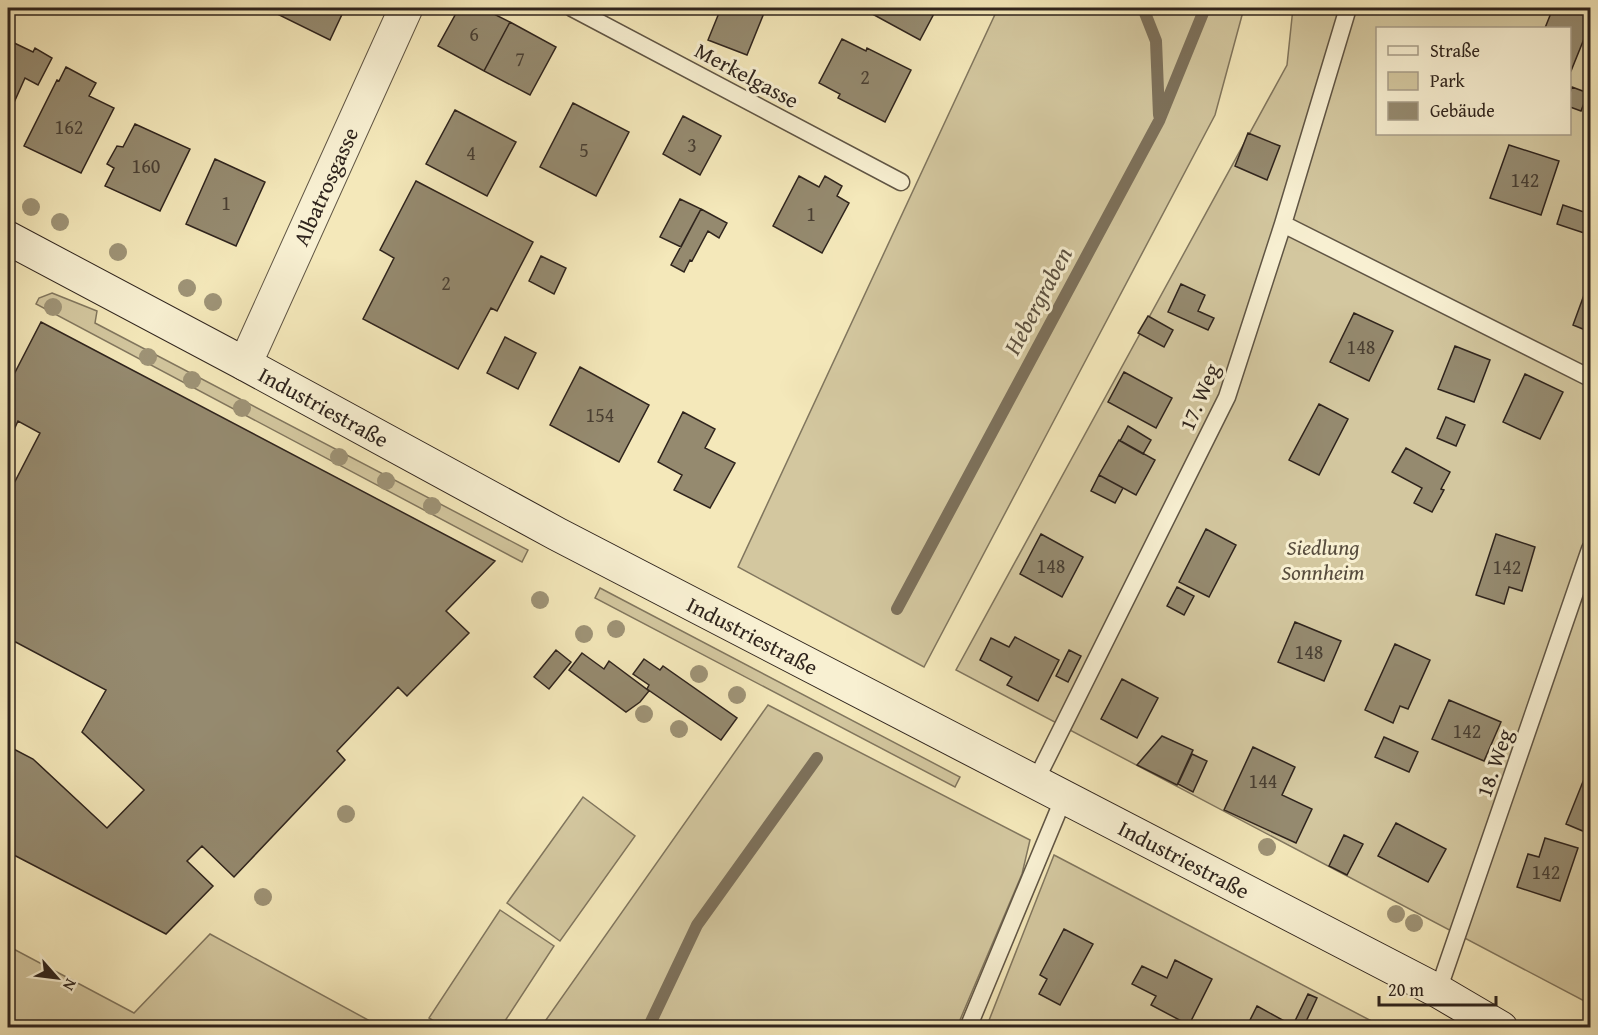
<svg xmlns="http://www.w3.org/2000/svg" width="1598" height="1035" viewBox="0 0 1598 1035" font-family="'Gentium Book Plus',serif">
  <rect width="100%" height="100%" fill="#f4e8ba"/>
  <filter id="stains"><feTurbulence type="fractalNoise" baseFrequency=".00333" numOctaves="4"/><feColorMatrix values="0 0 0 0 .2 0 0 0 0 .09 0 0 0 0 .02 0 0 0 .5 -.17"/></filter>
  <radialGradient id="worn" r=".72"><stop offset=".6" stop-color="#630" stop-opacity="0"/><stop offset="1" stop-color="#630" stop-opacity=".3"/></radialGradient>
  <path fill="#d3c79f" stroke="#81765e" stroke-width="1.5" fill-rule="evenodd" d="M998,8H1244L1215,115L924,667L738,567Z
    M1293,8H1590V1004L956,670L1287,65ZM1378,28H1570V134H1378Z
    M52,293L97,311L95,323L528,550L522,562L36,304L39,298Z
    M600,588L960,777L955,787L595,598Z
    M768,705L1030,840L1022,874L957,1027H541Z
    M583,797L635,836L560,941L507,903Z
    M1054,855L1383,1027L986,1028Z
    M500,910L554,946L501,1027H443L429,1018Z
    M210,934L381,1027L11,1028L8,1025V946L134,1013Z"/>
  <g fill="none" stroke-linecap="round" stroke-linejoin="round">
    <path stroke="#7d715b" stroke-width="12" d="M1143,8L1156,41L1159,115
      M897,609L1159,121L1205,8
      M648,1028L697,925L817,758"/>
  </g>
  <path fill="#958a6f" stroke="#2f241d" stroke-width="1.5" d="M270,8H345L330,40L269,10Z
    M459,8H482L510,22L484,71L438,46Z
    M721,8H766L747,55L708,40Z
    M867,8H937L920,40L865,10Z
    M1553,8H1574L1590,14V24L1571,71H1570V28H1545Z
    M510,22L556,47L530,95L484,71Z
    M842,39L866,51L867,48L911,70L885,122L838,98L840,94L819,83Z
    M8,40L33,52L35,48L52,58L38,85L25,78L8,116Z
    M66,67L96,83L89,96L114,108L81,173L24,146L57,80L59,81Z
    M1572,87L1588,93L1581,111L1570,107V93Z
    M573,103L629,132L596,196L540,167Z
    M455,110L516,142L487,196L426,164Z
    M683,116L721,136L700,175L663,154Z
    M135,124L190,149L160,211L105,186L114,168L107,164L117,146L123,147Z
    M1248,133L1280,146L1267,180L1235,166Z
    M1509,145L1559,161L1541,215L1490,198Z
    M215,159L265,182L236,246L186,224Z
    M799,176L819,187L825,176L842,186L837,196L849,203L822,253L773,226Z
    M416,181L533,242L497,311L491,308L458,369L363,319L394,258L380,250Z
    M680,199L701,209L681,247L660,237Z
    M1563,205L1590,214V235L1557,224Z
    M701,209L727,223L719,238L708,231L692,261L690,260L684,272L671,265Z
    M541,256L566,268L554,294L529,281Z
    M1181,284L1205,295L1198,311L1214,318L1208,330L1168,312Z
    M1584,295L1590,297V332L1573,325Z
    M1354,313L1393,331L1369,381L1330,362Z
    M1148,316L1173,330L1164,347L1138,333Z
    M41,322L495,561L446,611L469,633L407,696L398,687L337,751L345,760L234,877L202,846L187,861L213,886L166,934L8,852V746L33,759L107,828L144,790L82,732L106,690L8,638V495L40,433L18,421L8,443V386Z
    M505,337L536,353L518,389L487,373Z
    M1455,346L1490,360L1474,402L1438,389Z
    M580,367L649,405L619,462L550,425Z
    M1124,372L1172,398L1156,428L1108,402Z
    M1525,374L1563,392L1540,439L1503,422Z
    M1319,404L1348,419L1319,475L1289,460Z
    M683,412L715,429L705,448L735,463L710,508L674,490L682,475L658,462Z
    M1446,417L1465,425L1456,446L1437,438Z
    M1128,426L1151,440L1143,454L1120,441Z
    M1119,440L1155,460L1136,495L1099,475Z
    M1406,448L1450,472L1441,489L1444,490L1432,512L1414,503L1422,488L1392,472Z
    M1099,475L1123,488L1115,503L1091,491Z
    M1206,529L1236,545L1209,597L1179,582Z
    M1041,534L1083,557L1062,597L1020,574Z
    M1496,534L1535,547L1522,591L1509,587L1504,604L1476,595Z
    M1177,587L1194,596L1184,615L1167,606Z
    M1295,622L1341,641L1324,681L1278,662Z
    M1015,637L1059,660L1038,701L1007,685L1012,677L980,660L991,638L1009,647Z
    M1395,644L1430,660L1408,709L1400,706L1393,723L1365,710Z
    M556,650L571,662L549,689L534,677Z
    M1069,650L1081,656L1068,682L1056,676Z
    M582,653L604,669L609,661L649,691L640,702L626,712L569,670Z
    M644,659L660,670L663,666L737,718L721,740L647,689L649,685L633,674Z
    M1122,679L1158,698L1137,738L1101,719Z
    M1449,700L1501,722L1484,761L1432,739Z
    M1162,736L1193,750L1177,785L1137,765Z
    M1384,737L1418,752L1409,772L1375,757Z
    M1253,747L1295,767L1282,795L1312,809L1296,843L1224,810Z
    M1192,754L1207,761L1193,792L1178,784Z
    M1586,774L1590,776V834L1566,824Z
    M1396,823L1446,849L1428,882L1378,856Z
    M1344,835L1363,844L1347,875L1329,866Z
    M1545,838L1578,848L1560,901L1517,887L1528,854L1539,857Z
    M1064,929L1093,944L1060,1005L1039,994L1047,979L1040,975Z
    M1175,960L1212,979L1189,1025L1151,1005L1156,996L1132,984L1142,966L1167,978Z
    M1308,994L1317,998L1303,1028L1294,1023Z
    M1257,1006L1297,1028H1246Z"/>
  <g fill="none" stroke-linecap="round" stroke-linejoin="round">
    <defs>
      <path id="lane" d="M572,8L901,182
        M1283,224L1590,378
        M1035,782L1227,397L1283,224L1348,8
        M1438,991L1590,549
        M968,1028L1064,797"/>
      <g id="street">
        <path id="s1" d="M245,364L406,8"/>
      </g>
      <g id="secondary">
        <path id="s2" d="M8,238L245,364L557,534L1438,991L1501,1028"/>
      </g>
    </defs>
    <use href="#lane" stroke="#605544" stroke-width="19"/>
    <use href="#street" stroke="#605544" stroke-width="35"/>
    <use href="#secondary" stroke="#2f241d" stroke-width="35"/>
    <use href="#lane" stroke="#f8f0d2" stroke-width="16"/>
    <use href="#street" stroke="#f8f0d2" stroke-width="33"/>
    <use href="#secondary" stroke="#f8f0d2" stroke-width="33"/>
  </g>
  <g fill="#9e9376">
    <circle cx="31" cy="207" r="9"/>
    <circle cx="60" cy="222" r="9"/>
    <circle cx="118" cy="252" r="9"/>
    <circle cx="187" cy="288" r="9"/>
    <circle cx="213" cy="302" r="9"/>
    <circle cx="53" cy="307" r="9"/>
    <circle cx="148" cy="357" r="9"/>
    <circle cx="192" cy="380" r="9"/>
    <circle cx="242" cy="408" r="9"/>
    <circle cx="339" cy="457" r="9"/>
    <circle cx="386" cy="481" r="9"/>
    <circle cx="432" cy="506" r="9"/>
    <circle cx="540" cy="600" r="9"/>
    <circle cx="616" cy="629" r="9"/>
    <circle cx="584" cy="634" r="9"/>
    <circle cx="699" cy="674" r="9"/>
    <circle cx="737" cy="695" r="9"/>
    <circle cx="644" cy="714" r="9"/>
    <circle cx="679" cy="729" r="9"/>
    <circle cx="346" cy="814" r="9"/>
    <circle cx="1267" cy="847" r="9"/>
    <circle cx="263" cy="897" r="9"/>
    <circle cx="1396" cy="914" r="9"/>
    <circle cx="1414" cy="923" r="9"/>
  </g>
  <g text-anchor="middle" stroke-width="6" stroke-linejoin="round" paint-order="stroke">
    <g font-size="20" fill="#483e32">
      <text x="474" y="41">6</text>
      <text x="520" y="66">7</text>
      <text x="865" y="84">2</text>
      <text x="69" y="134">162</text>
      <text x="692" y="152">3</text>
      <text x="584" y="157">5</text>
      <text x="471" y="160">4</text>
      <text x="146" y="173">160</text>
      <text x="1525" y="187">142</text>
      <text x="226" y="210">1</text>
      <text x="811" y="221">1</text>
      <text x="446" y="290">2</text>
      <text x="1361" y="354">148</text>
      <text x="600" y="422">154</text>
      <text x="1051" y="573">148</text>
      <text x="1507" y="574">142</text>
      <text x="1309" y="659">148</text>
      <text x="1467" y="738">142</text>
      <text x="1263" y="788">144</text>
      <text x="1546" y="879">142</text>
    </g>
    <g font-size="22" fill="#2f241d" stroke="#f8f0d2">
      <text transform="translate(747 75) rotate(28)" y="8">Merkelgasse</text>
      <text dy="8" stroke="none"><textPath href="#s1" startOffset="195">Albatrosgasse</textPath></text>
      <text transform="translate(1199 397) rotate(-67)" y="8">17. Weg</text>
      <text dy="8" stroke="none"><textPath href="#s2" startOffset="358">Industriestraße</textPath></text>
      <text dy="8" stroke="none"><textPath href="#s2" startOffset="844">Industriestraße</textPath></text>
      <text transform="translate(1494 763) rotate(-71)" y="8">18. Weg</text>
      <text dy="8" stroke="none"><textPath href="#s2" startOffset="1330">Industriestraße</textPath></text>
    </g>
    <g font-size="22" font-style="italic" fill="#584d3e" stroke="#f8f0d2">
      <text x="1323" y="555">Siedlung<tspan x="1323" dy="25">Sonnheim</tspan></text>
    </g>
    <g font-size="24" font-style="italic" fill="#5c5141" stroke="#f8f0d2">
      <text transform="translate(1038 301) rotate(-62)" y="8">Hebergraben</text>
    </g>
  </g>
  <rect width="1598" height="1035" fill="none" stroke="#f4e8ba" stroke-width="30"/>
  <rect x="9" y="9" width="1580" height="1017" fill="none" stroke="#2f241d" stroke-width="3"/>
  <rect x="15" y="15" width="1568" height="1005" fill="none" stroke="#2f241d" stroke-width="1.5"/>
  <rect x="1376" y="27" width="195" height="108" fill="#f8f0d2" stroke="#a89e8a" stroke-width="1.5"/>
  <rect x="1388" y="46" width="30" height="9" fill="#f8f0d2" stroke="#a89e8a" stroke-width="1.5"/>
  <text x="1430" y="57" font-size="18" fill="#2f241d">Straße</text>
  <rect x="1388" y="72" width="30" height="18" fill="#d3c79f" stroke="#a89e8a" stroke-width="1.5"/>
  <text x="1430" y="87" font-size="18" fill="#2f241d">Park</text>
  <rect x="1388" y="102" width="30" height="18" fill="#958a6f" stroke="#a89e8a" stroke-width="1.5"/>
  <text x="1430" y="117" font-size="18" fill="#2f241d">Gebäude</text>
  <g transform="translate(57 978) rotate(118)" stroke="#f8f0d2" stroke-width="4.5" paint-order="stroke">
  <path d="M0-4.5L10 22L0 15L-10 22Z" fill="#2f241d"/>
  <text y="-9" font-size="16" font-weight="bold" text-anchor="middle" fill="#2f241d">N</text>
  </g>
  <path d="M1379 996v9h117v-9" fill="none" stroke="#2f241d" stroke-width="3"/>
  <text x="1388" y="996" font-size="18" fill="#2f241d" stroke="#f8f0d2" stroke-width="4.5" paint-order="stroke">20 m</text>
  <rect width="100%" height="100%" filter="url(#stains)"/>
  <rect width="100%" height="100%" fill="url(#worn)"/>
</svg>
